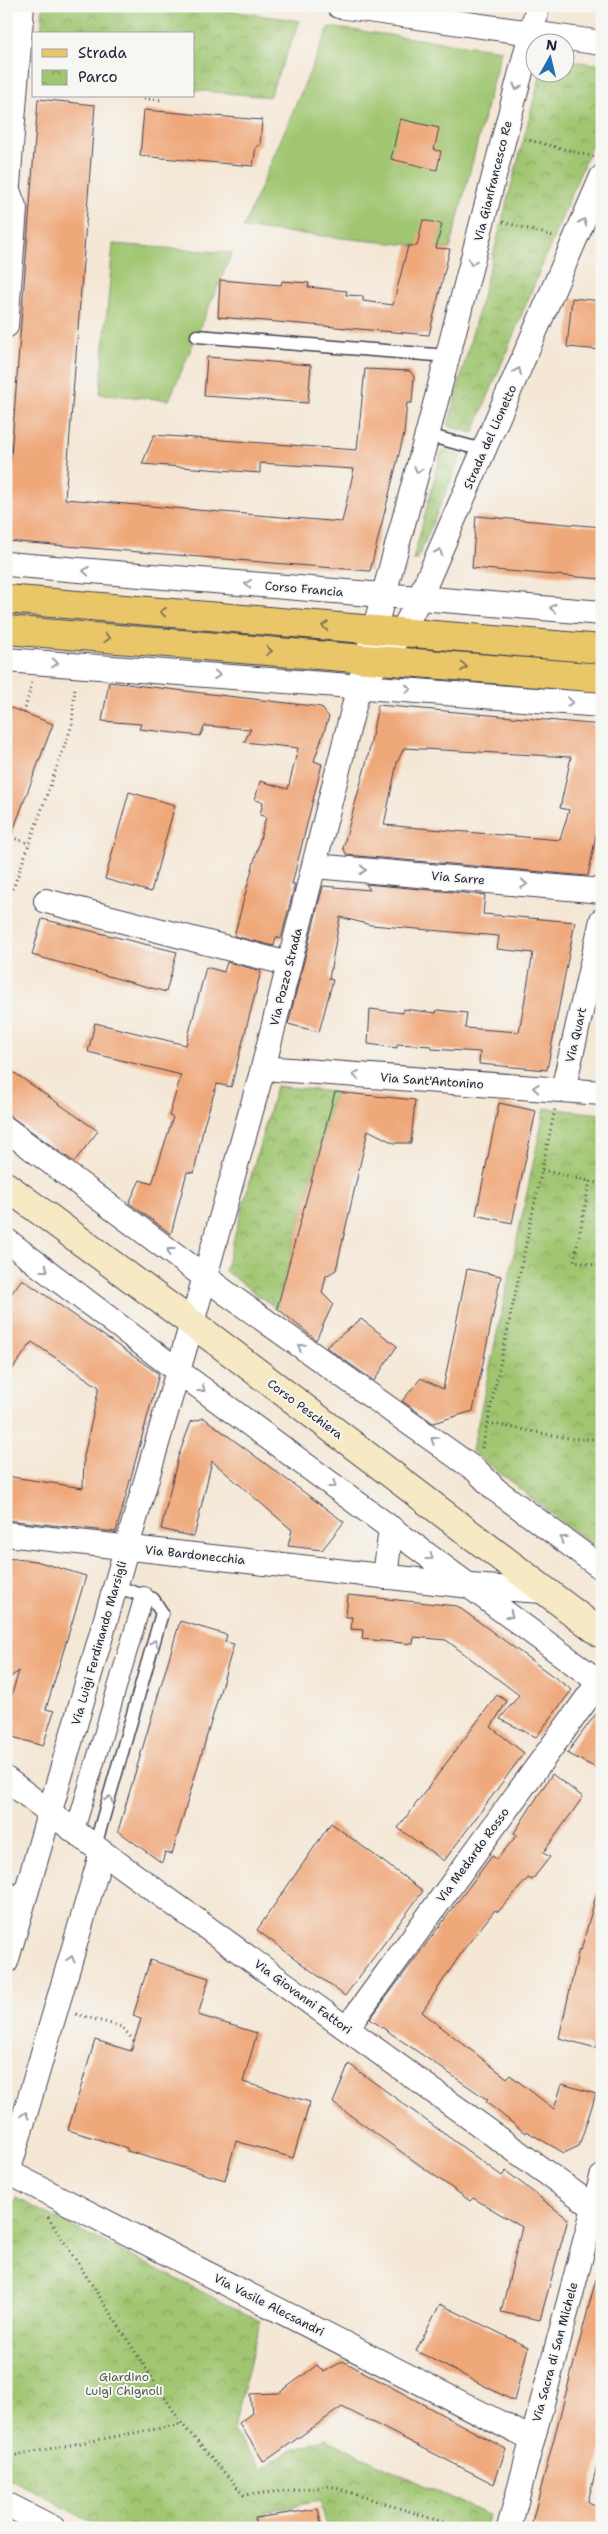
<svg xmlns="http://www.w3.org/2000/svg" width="608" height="2534" viewBox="0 0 608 2534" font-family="'Shantell Sans',sans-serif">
  <defs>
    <pattern id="park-crowns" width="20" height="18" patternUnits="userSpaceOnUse" patternTransform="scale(1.25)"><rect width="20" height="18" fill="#a0c671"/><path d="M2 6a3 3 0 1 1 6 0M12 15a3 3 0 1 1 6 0" fill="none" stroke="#82a05e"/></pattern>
  </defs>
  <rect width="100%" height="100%" fill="#f6f6f2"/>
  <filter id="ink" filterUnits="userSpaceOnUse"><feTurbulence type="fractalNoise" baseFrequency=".02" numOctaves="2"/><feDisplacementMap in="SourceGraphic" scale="10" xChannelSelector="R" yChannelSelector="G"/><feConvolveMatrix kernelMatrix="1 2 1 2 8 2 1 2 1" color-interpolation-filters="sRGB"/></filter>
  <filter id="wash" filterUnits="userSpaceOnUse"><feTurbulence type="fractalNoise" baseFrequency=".0096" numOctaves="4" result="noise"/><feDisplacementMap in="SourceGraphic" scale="20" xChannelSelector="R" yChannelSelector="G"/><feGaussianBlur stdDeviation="1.12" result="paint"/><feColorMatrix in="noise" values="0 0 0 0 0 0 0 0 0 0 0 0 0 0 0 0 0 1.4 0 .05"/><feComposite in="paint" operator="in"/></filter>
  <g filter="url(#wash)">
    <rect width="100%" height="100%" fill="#f4e7d5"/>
    <path fill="url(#park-crowns)" stroke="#617456" d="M43,6H197L300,21L269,97L194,90V34H41Z
      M566,60L602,65V120L473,433L448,426L541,73L566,72Z
      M442,450L461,456L417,560H413Z
      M276,1086L335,1092L277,1309L225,1271Z
      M545,1108L602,1114V1554L472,1451Z
      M16,2198L260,2321L233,2431L261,2469L293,2449L326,2439L489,2516L486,2528H327L320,2501L266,2511V2520L227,2526V2528H104L6,2477V2229Z"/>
    <path fill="#a0c671" stroke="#617456" d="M329,27L501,50L450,249L243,228Z
      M113,244L232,253L169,400L100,394Z"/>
    <g id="blocks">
      <path fill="#efa87a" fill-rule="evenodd" d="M38,99L95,105L65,499L342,522L354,469L260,463V473L142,464L154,435L357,450L365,369L410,371L414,377L412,403H407L404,434L370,571L6,541V494L8,495Z
        M144,110L262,120L260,145L256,147L253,166L140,156Z
        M400,119L439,128L434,150L441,151L437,170L391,159Z
        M423,220L442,224L436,248L450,249L429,335L218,317L220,280L281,285L282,281L309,283L308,287L347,291L346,295L363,296V301L393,305L408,246H417Z
        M572,298L602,301V350L567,347Z
        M207,357L311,365L308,403L204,396Z
        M476,516L602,527V579L472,568Z
        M109,682L321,707L329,717L314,761L322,764L292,884H295L281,939L276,937L274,946L234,936L266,817L260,815L263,802L255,800L260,781L288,789L298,748L244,742L251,729L205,726L200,736L139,729L141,724L102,721Z
        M378,705L602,725V805L588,876L347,855L343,848L368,756ZM404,748L571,757L560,808L569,810L560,840L384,825L397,763Z
        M6,706L53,724L8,844H6Z
        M129,792L175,805L151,892L105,879Z
        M366,884L485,895L483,914L575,922L547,1070L479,1064L480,1052L431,1049L432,1046L397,1044V1048L368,1044L370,1009L403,1013V1009L436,1013L437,1010L467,1013L465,1028L519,1032L533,953L497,949L499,936L371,925L340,917L329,979L333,980L319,1032L288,1024L323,886L370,890Z
        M42,919L177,952L166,992L32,955Z
        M227,962L261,971L231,1087L217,1084L204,1125L194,1173L187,1172L171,1234L129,1203L140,1180L152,1184L173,1117L169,1116L181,1075L88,1052L95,1023L186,1045L206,967L224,972Z
        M6,1067L98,1131L74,1162L6,1113Z
        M335,1092L415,1100L411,1143H394L368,1130L336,1270L326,1276L322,1293L333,1304L316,1340L277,1308Z
        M499,1103L536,1111L512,1223L476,1215Z
        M467,1269L501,1276L473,1411L433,1423L402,1401L421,1378L443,1389Z
        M22,1279L159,1374L116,1532L6,1520V1476L83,1488L84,1456L99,1387L32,1342L6,1378V1301Z
        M361,1319L397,1346L374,1381L326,1347Z
        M204,1418L344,1522L322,1550L288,1546L292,1530L212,1461L194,1537L161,1529L178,1457L191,1422Z
        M6,1558L36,1561L86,1576L46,1709L54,1711L43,1746L6,1735V1713L19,1671L6,1680Z
        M348,1595L457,1606L572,1690L536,1737L500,1719L519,1695L446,1640L414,1637L413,1644L362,1639L363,1630L351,1629L352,1617H346Z
        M180,1621L227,1635L225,1642L234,1644L172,1854L165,1852L162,1863L118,1831Z
        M497,1695L507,1701L491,1727L524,1753L444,1861L398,1828Z
        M602,1706V1761L596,1768L567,1753Z
        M552,1774L583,1797L543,1853L550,1857L532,1880L528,1878L498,1912L495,1910L464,1949L422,2012L507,2078L510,2075L554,2109L562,2084L596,2094L579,2146L564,2153L526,2131L525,2133L486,2102L488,2100L370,2019L492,1856L497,1859L517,1835L514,1833Z
        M331,1823L423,1891L345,1996L257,1930Z
        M597,1892L602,1893V2026L596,2048L559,2038L579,1949L581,1950Z
        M150,1960L209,1978L198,2015L257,2033L243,2082L310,2102L293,2158L236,2141L225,2180L127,2151V2148L68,2130L95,2040L131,2051L141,2019L133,2016Z
        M349,2064L502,2176L506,2171L568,2219L540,2320L501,2312L522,2227L473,2198L470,2201L333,2103Z
        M596,2279H602V2446L588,2501L602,2512V2528H539L532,2522Z
        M440,2304L528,2347L514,2401L416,2351Z
        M343,2361L506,2449L494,2484L342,2407L264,2462L239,2423L252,2413L250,2394L279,2393L317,2365L324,2372Z
        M318,2509L322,2528H256L255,2518Z"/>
    </g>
  </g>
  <g filter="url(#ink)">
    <use href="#blocks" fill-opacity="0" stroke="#424052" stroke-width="1"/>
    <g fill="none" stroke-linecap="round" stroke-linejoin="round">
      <defs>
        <path id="service" d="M197,336L448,356
          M427,435L483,450
          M95,1846L162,1613L153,1599L115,1586
          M6,1886L25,1898"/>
        <path id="pedestrian" d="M75,1830L144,1596"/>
        <path id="minor" d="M339,6L602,43
          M6,185L15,209L6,326
          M8,185L22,6
          M6,564L602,613
          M6,660L602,705
          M370,673L402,632L420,597L602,177
          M314,866L602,891
          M46,901L289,964
          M263,1068L602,1093
          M563,1090L602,920
          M6,1129L229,1295L477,1471L496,1490L602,1568
          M6,1240L178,1371L602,1684
          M6,1534L471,1586L542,1591
          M385,1577L391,1528
          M6,1779L102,1852L602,2213
          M6,1962L192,1323L263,1068L359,686L429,428L538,6
          M347,2028L599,1682
          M6,2171L531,2439
          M6,2179L102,1852
          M6,2504L53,2528
          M509,2528L602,2177"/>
        <path id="secondary" d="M6,1186L216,1341L602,1634"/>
        <path id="primary" d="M6,599L602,649
          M6,630L602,678"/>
      </defs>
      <use href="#service" stroke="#424052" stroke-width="15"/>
      <use href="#pedestrian" stroke="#424052" stroke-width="20"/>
      <use href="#minor" stroke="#424052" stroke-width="26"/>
      <use href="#secondary" stroke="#424052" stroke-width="30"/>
      <use href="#primary" stroke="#424052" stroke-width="30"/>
      <path stroke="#424052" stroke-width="3" stroke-dasharray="1 4" stroke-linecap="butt" d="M144,99L163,100
        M525,139L594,157
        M503,222L553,236
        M24,713L32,682
        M11,837L30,844
        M6,897L14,886L72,725L75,686
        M542,1170L602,1184
        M590,1181L574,1261L602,1266
        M488,1423L573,1439H602
        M482,1448L555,1109
        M76,2014L122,2027L134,2041
        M48,2217L182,2424L244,2495L330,2486L461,2528
        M6,2457L182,2424"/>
      <use href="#service" stroke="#fff" stroke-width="12"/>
      <use href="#pedestrian" stroke="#fff" stroke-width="18"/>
      <use href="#minor" stroke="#fff" stroke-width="24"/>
      <use href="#secondary" stroke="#f6e9c3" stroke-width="28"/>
      <use href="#primary" stroke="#e9c769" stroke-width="28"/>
    </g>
    <defs><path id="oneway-chevron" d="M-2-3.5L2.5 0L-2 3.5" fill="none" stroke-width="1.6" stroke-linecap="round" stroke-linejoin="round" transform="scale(1.25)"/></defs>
    <g stroke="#9c9ca7">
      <use href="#oneway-chevron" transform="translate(517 87) rotate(104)"/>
      <use href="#oneway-chevron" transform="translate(583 222) rotate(-67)"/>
      <use href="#oneway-chevron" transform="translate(472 262) rotate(104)"/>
      <use href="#oneway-chevron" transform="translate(518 371) rotate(-66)"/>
      <use href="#oneway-chevron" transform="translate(418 470) rotate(105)"/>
      <use href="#oneway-chevron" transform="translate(439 552) rotate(-66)"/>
      <use href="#oneway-chevron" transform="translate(86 571) rotate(-175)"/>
      <use href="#oneway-chevron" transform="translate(248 584) rotate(-175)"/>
      <use href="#oneway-chevron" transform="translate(553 608) rotate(-175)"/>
      <use href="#oneway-chevron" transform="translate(55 663) rotate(5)"/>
      <use href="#oneway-chevron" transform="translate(217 675) rotate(4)"/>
      <use href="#oneway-chevron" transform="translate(408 689) rotate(4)"/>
      <use href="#oneway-chevron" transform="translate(570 702) rotate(5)"/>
      <use href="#oneway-chevron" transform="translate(363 870) rotate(5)"/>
      <use href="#oneway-chevron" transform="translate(524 884) rotate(5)"/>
      <use href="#oneway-chevron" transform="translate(356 1075) rotate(-176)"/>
      <use href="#oneway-chevron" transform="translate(536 1088) rotate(-176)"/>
      <use href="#oneway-chevron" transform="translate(170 1251) rotate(-143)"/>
      <use href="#oneway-chevron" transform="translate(45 1269) rotate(37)"/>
      <use href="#oneway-chevron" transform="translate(301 1347) rotate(-145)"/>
      <use href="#oneway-chevron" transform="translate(202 1389) rotate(37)"/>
      <use href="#oneway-chevron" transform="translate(434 1440) rotate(-145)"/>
      <use href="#oneway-chevron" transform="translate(333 1485) rotate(36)"/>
      <use href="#oneway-chevron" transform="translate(563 1539) rotate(-144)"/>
      <use href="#oneway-chevron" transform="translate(430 1557) rotate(36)"/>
      <use href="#oneway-chevron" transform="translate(510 1615) rotate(37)"/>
      <use href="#oneway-chevron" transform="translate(154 1643) rotate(-74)"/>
      <use href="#oneway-chevron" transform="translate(109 1799) rotate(-74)"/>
      <use href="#oneway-chevron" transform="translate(71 1959) rotate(-74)"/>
      <use href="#oneway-chevron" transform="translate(25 2115) rotate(-74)"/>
    </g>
    <g stroke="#867452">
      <use href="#oneway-chevron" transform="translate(163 612) rotate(-175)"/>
      <use href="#oneway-chevron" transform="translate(325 626) rotate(-175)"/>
      <use href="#oneway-chevron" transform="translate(107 638) rotate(5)"/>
      <use href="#oneway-chevron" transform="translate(269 651) rotate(5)"/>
      <use href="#oneway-chevron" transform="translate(464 667) rotate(5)"/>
    </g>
  </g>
  <g text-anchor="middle" stroke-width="4" stroke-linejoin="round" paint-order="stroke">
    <g font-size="12" fill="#22223b" stroke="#f6f6f2">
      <text transform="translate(493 181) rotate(-76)" y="4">Via Gianfrancesco Re</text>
      <text transform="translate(490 437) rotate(-66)" y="4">Strada del Lionetto</text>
      <text transform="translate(304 589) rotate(5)" y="4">Corso Francia</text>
      <text transform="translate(458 878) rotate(5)" y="4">Via Sarre</text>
      <text transform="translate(286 977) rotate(-76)" y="4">Via Pozzo Strada</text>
      <text transform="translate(576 1035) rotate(-77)" y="4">Via Quart</text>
      <text transform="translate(432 1081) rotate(4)" y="4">Via Sant'Antonino</text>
      <text transform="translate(305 1409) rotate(37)" y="4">Corso Peschiera</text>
      <text transform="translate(195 1555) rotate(6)" y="4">Via Bardonecchia</text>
      <text transform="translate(99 1643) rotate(-74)" y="4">Via Luigi Ferdinando Marsigli</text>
      <text transform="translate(473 1855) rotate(-54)" y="4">Via Medardo Rosso</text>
      <text transform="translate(303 1997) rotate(36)" y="4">Via Giovanni Fattori</text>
      <text transform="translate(269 2305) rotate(27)" y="4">Via Vasile Alecsandri</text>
      <text transform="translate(555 2352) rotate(-75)" y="4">Via Sacra di San Michele</text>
    </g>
    <g font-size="12" fill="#4e5b4e" stroke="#f6f6f2">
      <text x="124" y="2381">Giardino<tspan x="124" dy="14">Luigi Chignoli</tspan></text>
    </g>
  </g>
  <rect width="608" height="2534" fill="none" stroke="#f6f6f2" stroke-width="25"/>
  <rect x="32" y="32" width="162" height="65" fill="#f6f6f2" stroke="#a1a1a9"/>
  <rect x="42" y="49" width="25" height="8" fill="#e9c769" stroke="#a1a1a9"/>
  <text x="78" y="58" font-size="15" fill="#22223b">Strada</text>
  <rect x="42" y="70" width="25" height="15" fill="url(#park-crowns)" stroke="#a1a1a9"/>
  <text x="78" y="82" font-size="15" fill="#22223b">Parco</text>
  <g transform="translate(550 58) rotate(8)"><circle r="24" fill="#f6f6f2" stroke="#a1a1a9"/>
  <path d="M0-4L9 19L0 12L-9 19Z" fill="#1f6fb2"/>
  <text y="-8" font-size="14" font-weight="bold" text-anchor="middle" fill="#22223b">N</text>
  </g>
</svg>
